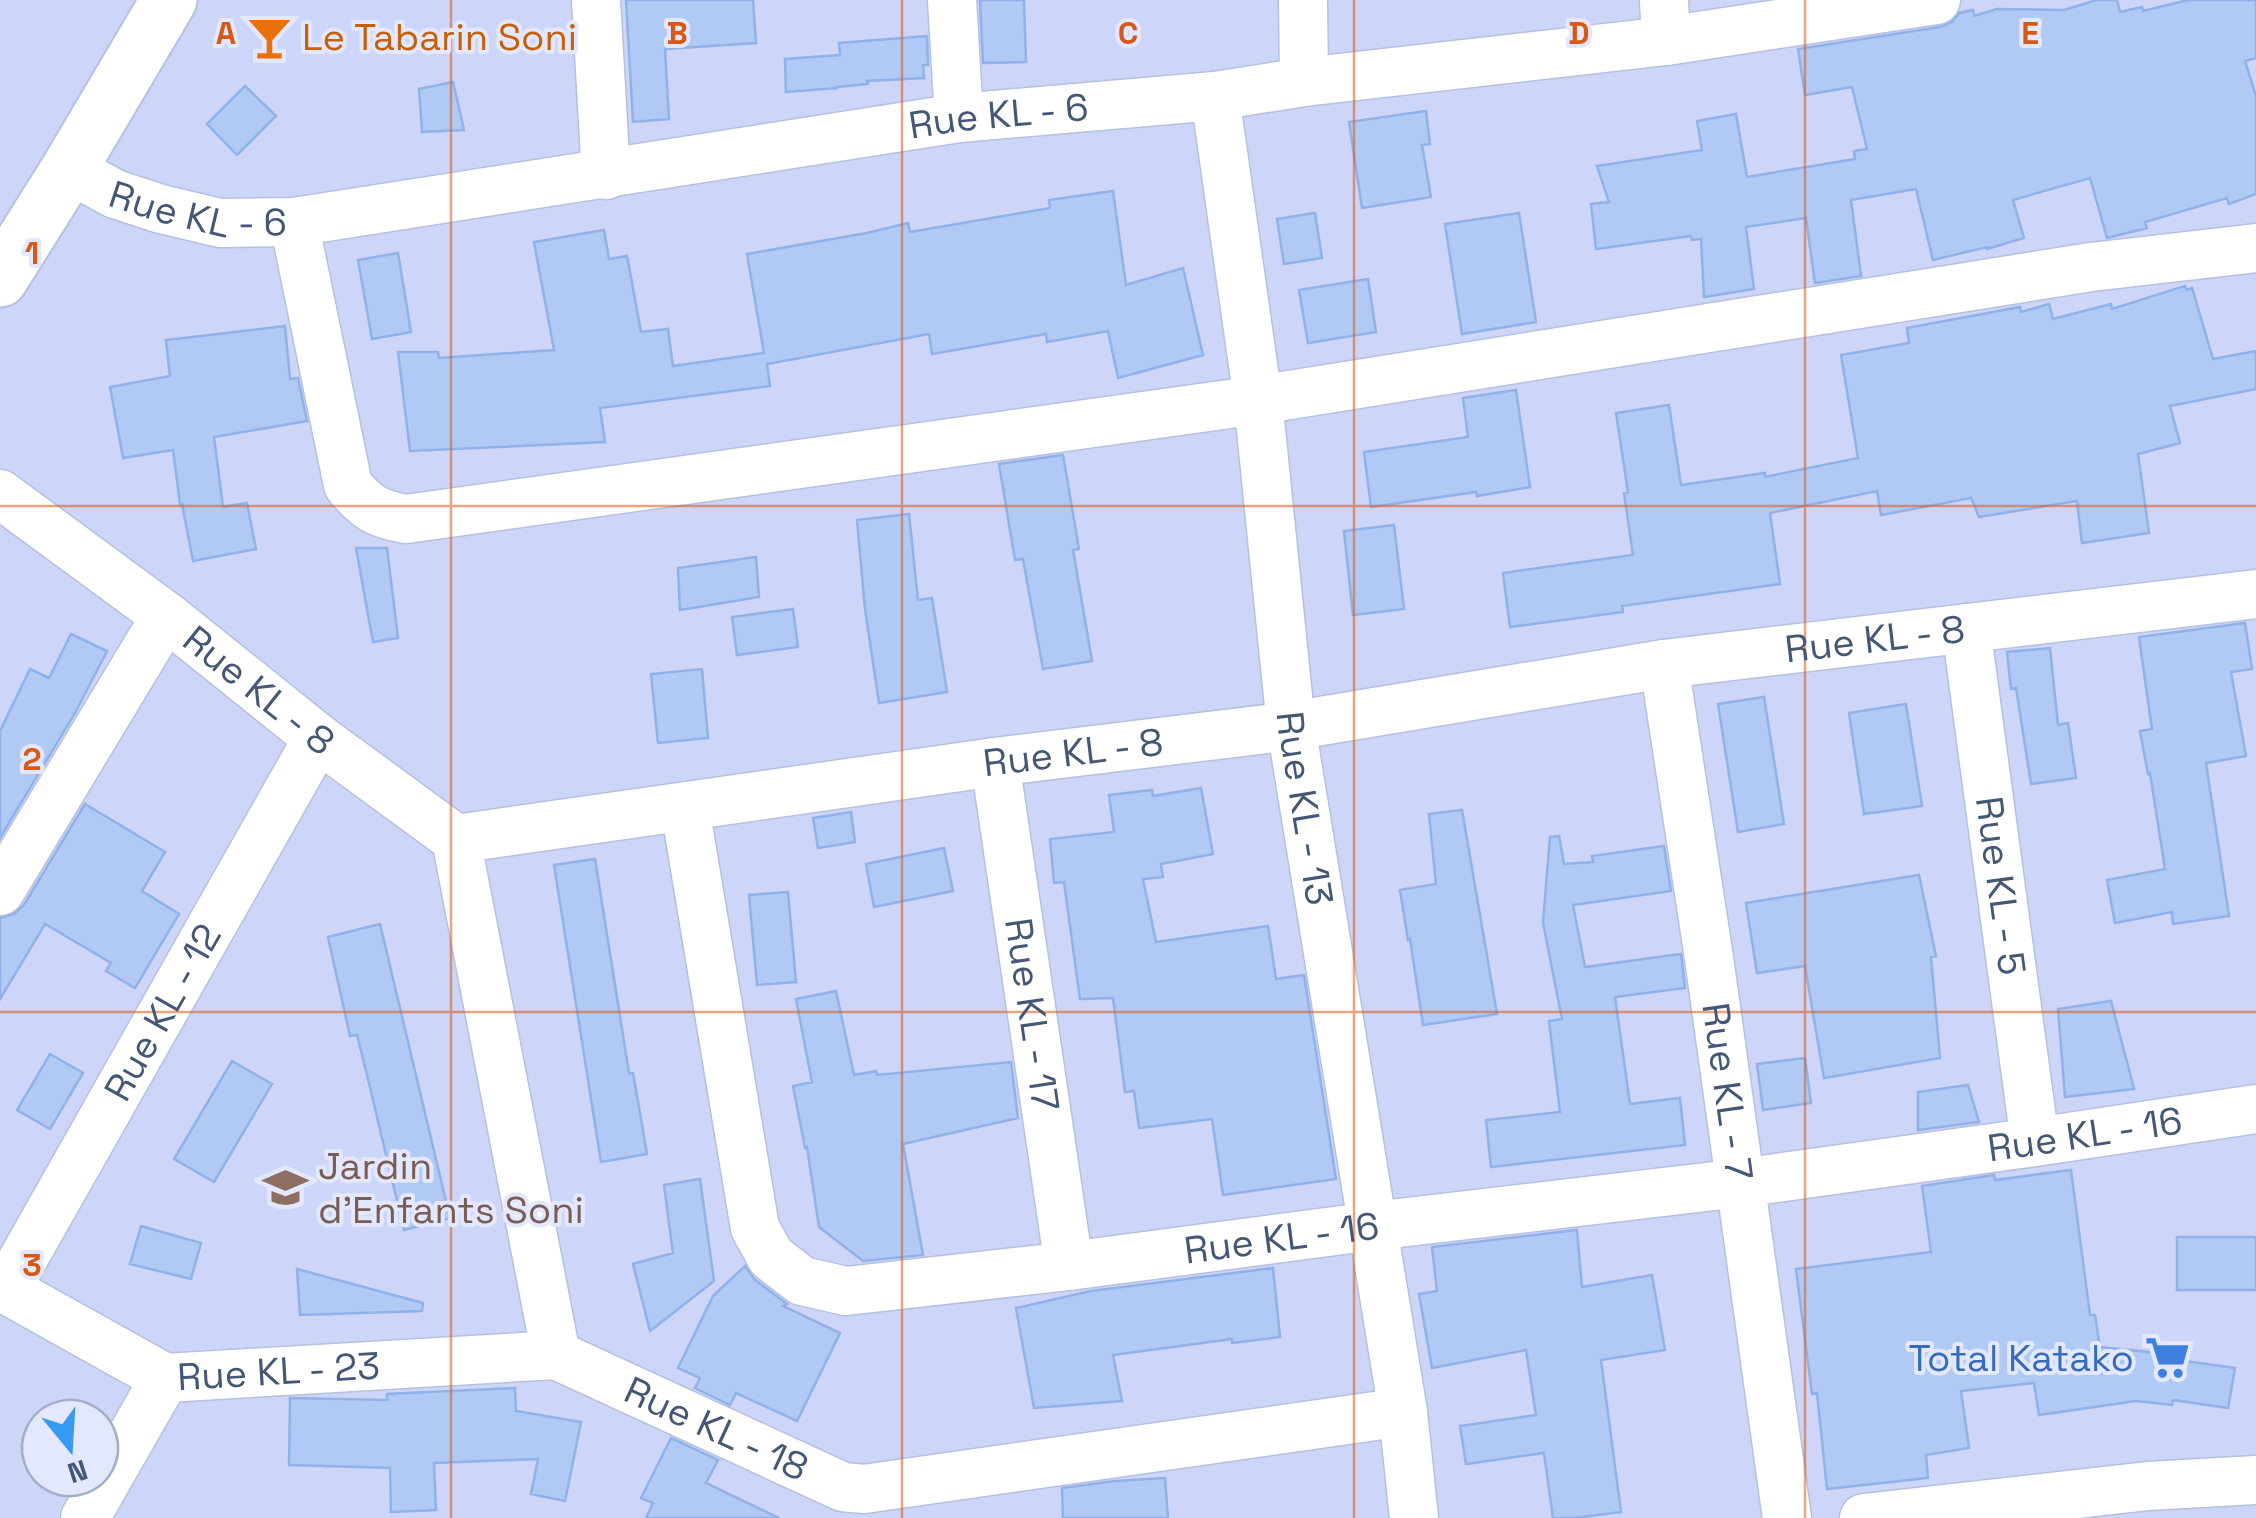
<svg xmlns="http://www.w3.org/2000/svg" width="2256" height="1518" viewBox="0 0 2256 1518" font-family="'Space Grotesk',sans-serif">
  <rect width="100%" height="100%" fill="#dce1fe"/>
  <path fill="#cdd5f8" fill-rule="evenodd" d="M0,0H2256V1518H0ZM40,1418H100V1478H40Z"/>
  <path fill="#b1caf5" stroke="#91b1e9" stroke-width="2.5" d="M626,0H753L756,43L665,49L669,119L633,122Z
    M980,0H1024L1026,62L983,63Z
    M2097,0H2117L2120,12L2142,7L2143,11L2188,0H2256V58L2245,61L2256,96V194L2229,204L2227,198L2145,222L2147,228L2107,238L2090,178L2013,200L2024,238L1987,249V247L1933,260L1916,189L1851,200L1861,276L1815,283L1806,218L1746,227L1754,289L1704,297L1701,239L1692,240L1691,236L1596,249L1591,204L1609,202L1597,166L1702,150L1697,121L1736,114L1747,177L1855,159L1854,151L1867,149L1852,87L1805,95L1798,49L1940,27L1952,22L1959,13L1973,10L1974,16L1997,9L2064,10Z
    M927,36L928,65H923L924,78L867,81L868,84L837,87V88L786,92L785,59L840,55L839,43Z
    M453,82L464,130L422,132L419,89Z
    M245,86L276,116L237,155L207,124Z
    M1426,111L1430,144L1422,145L1431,197L1362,208L1349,122Z
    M1113,191L1126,285L1183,268L1203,355L1118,378L1108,331L1047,342L1046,334L932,354L929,334L767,364L770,386L600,408L605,442L410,451L398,352H438L439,358L554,350L534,242L604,230L609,259L627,256L641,332L668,329L673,366L764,353L747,254L867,233L908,223L910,232L1050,208L1049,200Z
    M1315,213L1322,258L1284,264L1277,219Z
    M1519,213L1536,322L1462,334L1445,224Z
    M398,253L411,332L372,339L358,260Z
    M1368,279L1376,332L1308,343L1299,290Z
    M2185,286L2187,290L2192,288L2213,359L2256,351V389L2170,406L2180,443L2138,454L2149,533L2082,543L2077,501L1979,517L1971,498L1881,515L1877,491L1770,513L1780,584L1622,606L1623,612L1510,627L1503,573L1633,555L1624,493L1628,492L1616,413L1669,405L1681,485L1765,473V477L1858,458L1841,355L1909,343L1907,328L2020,307L2021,312L2049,304L2053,319L2111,304L2112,309Z
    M285,326L290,379L298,378L307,421L214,437L223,507L247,503L256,549L193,561L182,504H180L173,450L123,458L110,387L170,376L166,340Z
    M1516,390L1530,487L1477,496L1476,492L1371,507L1364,452L1468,437L1463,398Z
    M1063,455L1079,549L1073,550L1092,661L1043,669L1023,559L1015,560L999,464Z
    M909,514L918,600L932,598L947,692L879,703L865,609L857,520Z
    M1394,525L1404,609L1353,615L1344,531Z
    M356,548H387L398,638L373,642Z
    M756,557L759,597L680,610L678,568Z
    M793,609L798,647L737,655L732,617Z
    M2245,623L2252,669L2231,672L2246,756L2206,763L2229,916L2173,924L2172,912L2115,923L2107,880L2165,869L2150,773L2148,774L2140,731L2152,729L2139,637Z
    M71,634L107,651L75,713L0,838V731L30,669L49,678Z
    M2050,648L2058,725L2068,723L2076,778L2031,784L2016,688L2011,689L2007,652Z
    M702,669L708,738L658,743L651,674Z
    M1764,697L1784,824L1738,832L1718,704Z
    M1906,704L1922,806L1864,814L1849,713Z
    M1201,788L1213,854L1161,864L1163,877L1143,879L1156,942L1268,926L1276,979L1304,975L1336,1179L1223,1195L1212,1119L1139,1128L1134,1091L1125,1092L1113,998L1080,999L1064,882L1054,883L1050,839L1114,832L1109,795L1152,790L1153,796Z
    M85,804L165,852L142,891L179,914L135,988L106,971L111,963L45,924L0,999V918L14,914L24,905Z
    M1462,810L1497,1014L1423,1025L1410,939L1408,940L1400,890L1436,884L1429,814Z
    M851,812L855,842L818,848L813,818Z
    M1559,836L1564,864L1593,862L1592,856L1664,846L1671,891L1573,905L1585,967L1681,954L1685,988L1615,997L1630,1104L1680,1098L1685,1145L1491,1167L1486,1120L1560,1112L1549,1021L1562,1019L1543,923L1550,837Z
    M944,848L953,891L874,907L866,864Z
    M595,859L629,1073H633L647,1154L601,1162L554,865Z
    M1919,875L1936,956L1931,957L1940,1058L1824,1078L1805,966L1757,973L1746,903Z
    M788,892L796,982L757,985L749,895Z
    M380,924L450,1218L404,1230L368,1079L357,1035L350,1036L328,937Z
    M836,991L854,1075L876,1071L877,1075L1011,1062L1018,1118L903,1144L923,1255L863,1261L819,1227L807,1147L805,1148L793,1086L812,1082L796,999Z
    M2111,1001L2134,1089L2065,1097L2058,1009Z
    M50,1054L83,1073L50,1129L17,1110Z
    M1805,1058L1811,1103L1763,1110L1757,1064Z
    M232,1061L272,1084L214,1182L174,1159Z
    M1968,1085L1979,1122L1918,1130V1092Z
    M2071,1170L2090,1315H2095L2100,1347L2178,1355V1360L2235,1368L2228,1408L2173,1400L2172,1405L2136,1401L2039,1415L2034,1383L1961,1391L1969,1448L1926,1455L1928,1478L1827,1489L1817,1393L1812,1394L1796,1269L1931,1252L1922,1186L1994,1175L1995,1180Z
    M700,1179L714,1281L650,1331L633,1264L673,1253L664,1185Z
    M141,1226L201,1243L191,1279L130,1264Z
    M1577,1230L1582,1287L1652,1275L1665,1350L1601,1360L1621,1512L1575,1518H1553L1544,1453L1466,1464L1460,1426L1536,1415L1526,1350L1432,1368L1419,1294L1437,1291L1432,1247Z
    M2177,1237H2256V1290H2177Z
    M745,1266L754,1279L787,1304L783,1306L840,1333L797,1421L736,1393L730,1405L695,1388L700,1378L678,1368L713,1296Z
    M1273,1268L1280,1337L1232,1343V1339L1113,1355L1122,1401L1034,1408L1016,1308L1091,1291Z
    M297,1269L423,1303L422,1311L300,1315Z
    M515,1388L516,1411L581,1422L565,1501L531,1494L538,1459L434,1463L436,1510L391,1512L390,1468L289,1465L290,1398L387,1400V1394Z
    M671,1438L718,1460L706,1483L779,1518H646L653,1503L641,1498Z
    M1165,1478L1168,1518H1063L1062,1488L1115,1481Z"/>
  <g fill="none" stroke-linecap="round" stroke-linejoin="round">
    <defs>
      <g id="minor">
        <path d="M596,0L606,175"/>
        <path d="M952,0L959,118"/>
        <path d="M1303,0L1304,82"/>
        <path d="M1664,0L1666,41"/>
        <path id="s1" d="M1215,96L1258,400L1291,726L1403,1412L1414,1518"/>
        <path id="s2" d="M69,169L115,194L161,209L220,223L294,222L959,118L1215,96L1304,82L1666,41L1936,0"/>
        <path d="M294,222L348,485C367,508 377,514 406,519L1258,400L2091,267L2256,248"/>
        <path id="s3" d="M0,494L166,616L318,738L456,839L995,762L1291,726L1664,664L2256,594"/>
        <path id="s4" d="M1966,628L2035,1142"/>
        <path id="s5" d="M1664,664L1709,958L1787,1518"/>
        <path id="s6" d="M995,762L1069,1266"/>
        <path id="s7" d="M685,808L755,1228L771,1257L802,1281L846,1291L1069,1266L1373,1226L1740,1183L2035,1142L2256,1109"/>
        <path id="s8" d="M456,839L556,1355L843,1487L864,1489L1403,1412"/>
        <path d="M0,891L166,616"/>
        <path d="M0,1286L165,1378"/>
        <path id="s9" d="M6,1289L318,738"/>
        <path id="s10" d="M85,1518L165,1378L556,1355"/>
        <path d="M1864,1518L2148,1486L2256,1480"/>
      </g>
      <path id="tertiary" d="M0,279L69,169L169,0"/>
    </defs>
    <use href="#minor" stroke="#b6c1df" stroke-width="51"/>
    <use href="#tertiary" stroke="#b6c1df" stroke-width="59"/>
    <use href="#minor" stroke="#fff" stroke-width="48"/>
    <use href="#tertiary" stroke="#fff" stroke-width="55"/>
  </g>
  <path fill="none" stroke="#d85916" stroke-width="2.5" stroke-opacity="0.55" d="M451,0V1518M902,0V1518M1354,0V1518M1805,0V1518M0,506H2256M0,1012H2256"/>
  <defs>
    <symbol id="bar-bare" viewBox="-9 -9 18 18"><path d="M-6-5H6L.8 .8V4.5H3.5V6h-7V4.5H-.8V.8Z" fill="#e8710a" stroke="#e4e8ff" stroke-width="2.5" paint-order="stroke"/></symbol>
    <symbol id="school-bare" viewBox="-9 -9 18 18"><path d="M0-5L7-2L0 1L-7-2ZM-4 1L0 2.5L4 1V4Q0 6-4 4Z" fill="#8d6e63" stroke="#e4e8ff" stroke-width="2.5" paint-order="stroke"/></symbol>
    <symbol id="supermarket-bare" viewBox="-9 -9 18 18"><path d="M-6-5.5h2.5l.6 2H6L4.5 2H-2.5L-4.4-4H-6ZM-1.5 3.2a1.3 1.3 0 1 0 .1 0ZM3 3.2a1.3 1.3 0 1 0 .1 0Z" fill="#3f7fe0" stroke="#e4e8ff" stroke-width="2.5" paint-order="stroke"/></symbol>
  </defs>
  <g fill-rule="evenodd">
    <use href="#bar-bare" x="238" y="6" width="63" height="63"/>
    <use href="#school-bare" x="254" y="1156" width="63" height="63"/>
    <use href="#supermarket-bare" x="2136" y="1326" width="63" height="63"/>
  </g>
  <g text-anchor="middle" stroke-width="8" stroke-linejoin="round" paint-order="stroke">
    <g font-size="38" fill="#c56008" stroke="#e4e8ff" text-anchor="start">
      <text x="302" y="50">Le Tabarin Soni</text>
    </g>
    <g font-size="38" fill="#445774" stroke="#e4e8ff">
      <text dy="13" stroke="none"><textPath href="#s2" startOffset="948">Rue KL - 6</textPath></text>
      <text dy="13" stroke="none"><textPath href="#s2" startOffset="138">Rue KL - 6</textPath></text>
      <text dy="13" stroke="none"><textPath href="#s3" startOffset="2005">Rue KL - 8</textPath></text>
      <text dy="13" stroke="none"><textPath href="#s3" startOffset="325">Rue KL - 8</textPath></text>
      <text dy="13" stroke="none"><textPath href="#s3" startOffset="1195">Rue KL - 8</textPath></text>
      <text dy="13" stroke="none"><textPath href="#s1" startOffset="718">Rue KL - 13</textPath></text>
      <text dy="13" stroke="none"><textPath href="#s4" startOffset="260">Rue KL - 5</textPath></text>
      <text dy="13" stroke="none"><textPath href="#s9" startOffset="318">Rue KL - 12</textPath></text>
      <text dy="13" stroke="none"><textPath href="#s6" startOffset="255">Rue KL - 17</textPath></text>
      <text dy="13" stroke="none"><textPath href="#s5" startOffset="432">Rue KL - 7</textPath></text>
      <text dy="13" stroke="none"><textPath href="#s7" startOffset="1792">Rue KL - 16</textPath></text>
      <text dy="13" stroke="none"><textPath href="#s7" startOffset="982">Rue KL - 16</textPath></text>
      <text dy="13" stroke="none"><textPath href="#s10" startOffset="275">Rue KL - 23</textPath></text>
      <text dy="13" stroke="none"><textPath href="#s8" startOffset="702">Rue KL - 18</textPath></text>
    </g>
    <g font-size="38" fill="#785e54" stroke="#e4e8ff" text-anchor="start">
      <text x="318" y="1179">Jardin<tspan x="318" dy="44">d'Enfants Soni</tspan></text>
    </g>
    <g font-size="38" fill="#366cbe" stroke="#e4e8ff" text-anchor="end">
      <text x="2134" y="1371">Total Katako</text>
    </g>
  </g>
  <g font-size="32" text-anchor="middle" font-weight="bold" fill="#d85916" stroke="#e4e8ff" stroke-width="8" stroke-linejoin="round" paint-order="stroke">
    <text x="226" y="44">A</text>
    <text x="677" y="44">B</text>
    <text x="1128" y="44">C</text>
    <text x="1579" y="44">D</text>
    <text x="2030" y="44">E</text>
    <text x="32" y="264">1</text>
    <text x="32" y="770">2</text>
    <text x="32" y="1276">3</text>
  </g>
  <g transform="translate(70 1448) rotate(162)"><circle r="48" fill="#e4e8ff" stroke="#a4aec7" stroke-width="2.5"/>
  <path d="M0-8L18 38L0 25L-18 38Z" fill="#369af3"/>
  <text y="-15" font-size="28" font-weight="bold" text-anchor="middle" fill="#445774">N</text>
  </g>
</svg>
